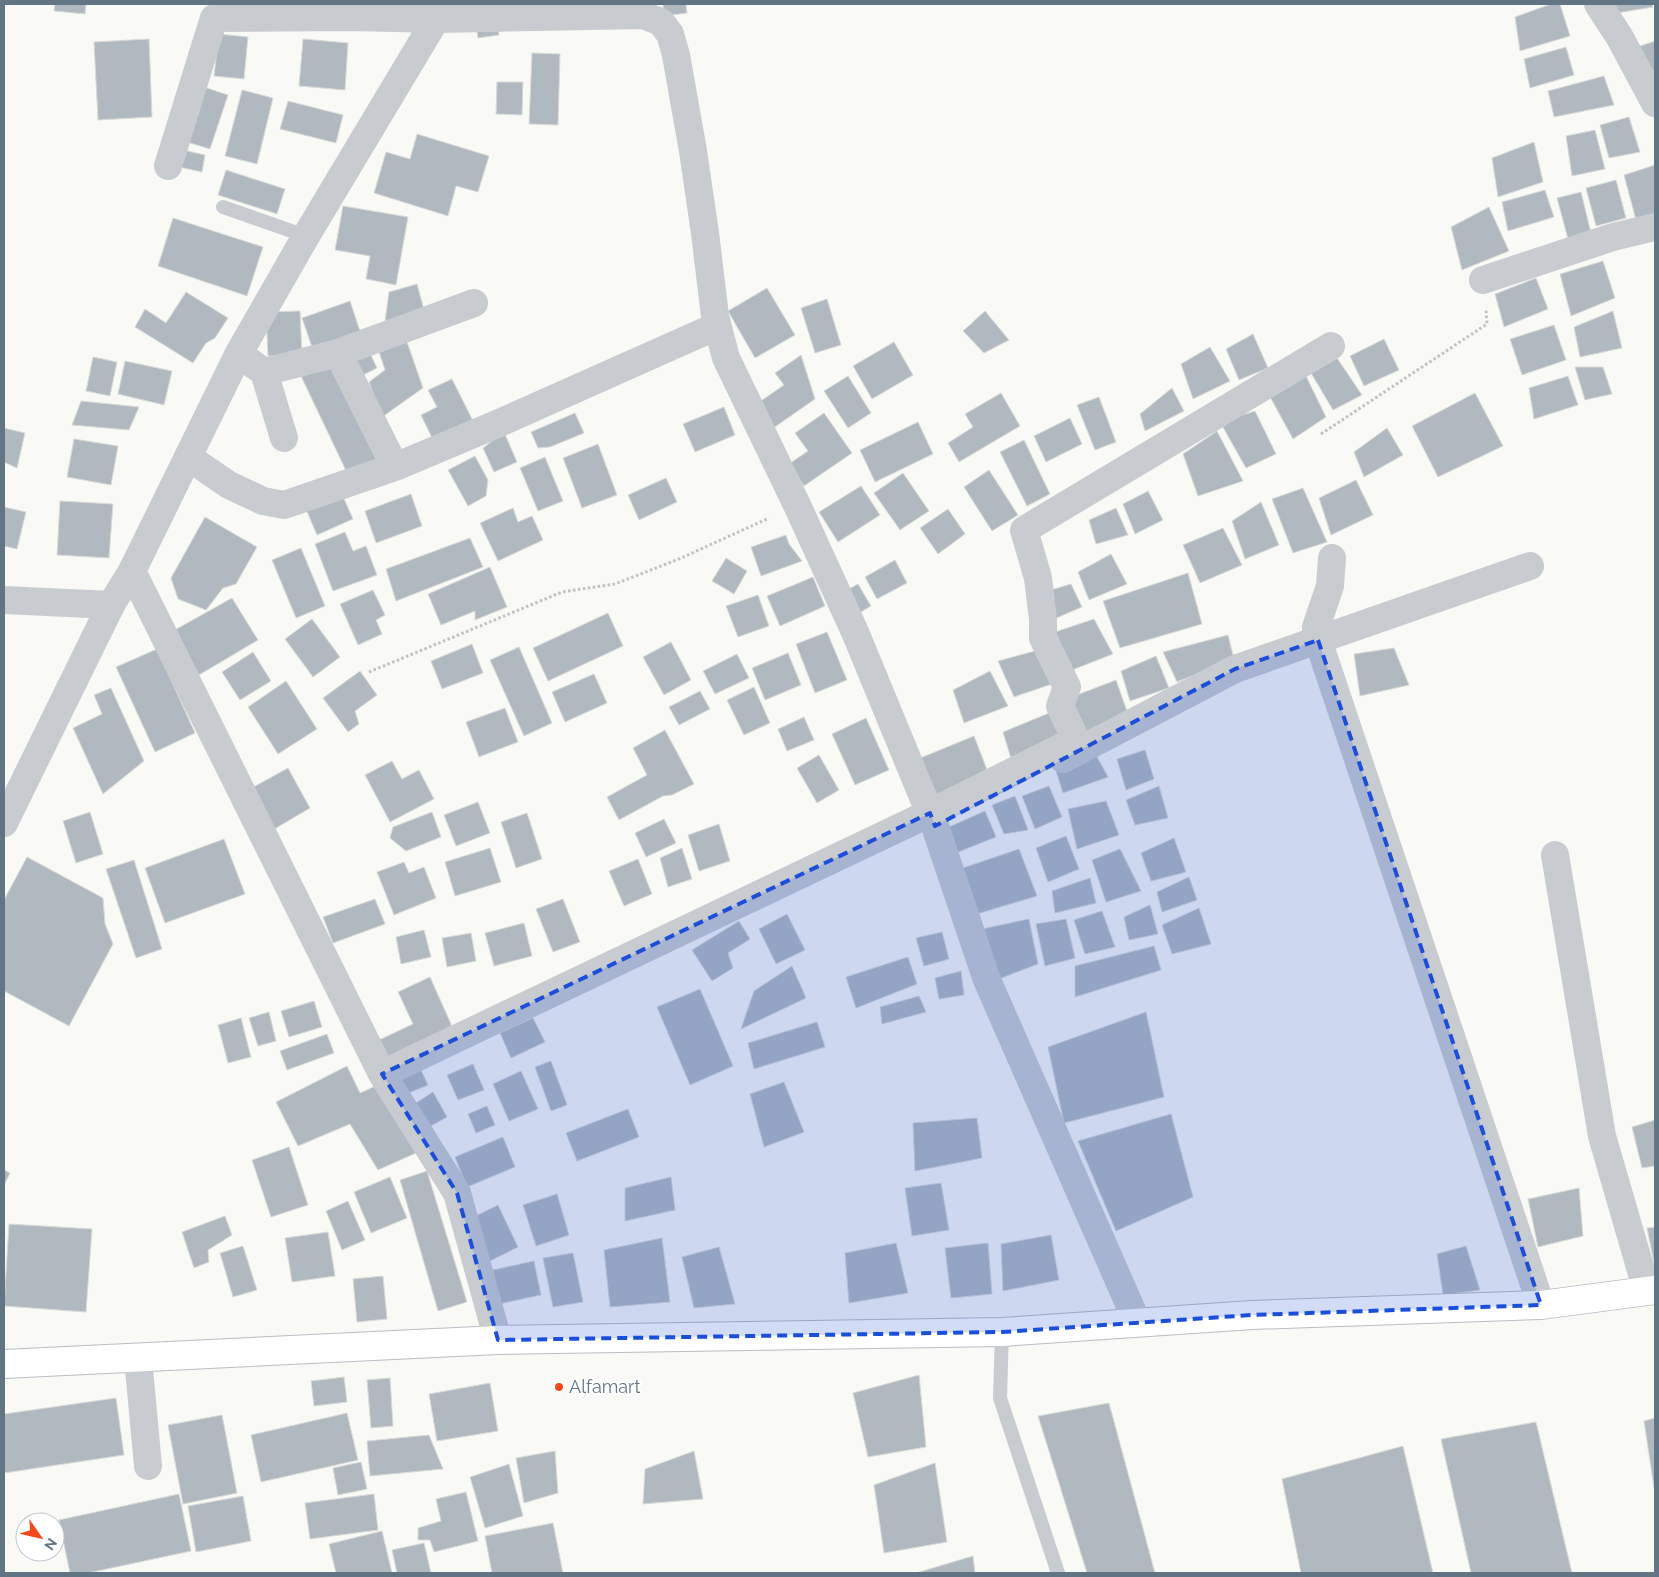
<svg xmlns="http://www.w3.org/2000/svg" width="1659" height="1577" viewBox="0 0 1659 1577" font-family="Raleway,sans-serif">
  <rect width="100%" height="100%" fill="#f9f9f6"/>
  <path fill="#b1b9c0" stroke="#dadad8" d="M55,4H86L85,14L54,11Z
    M663,4H686L687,13L664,16Z
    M1551,4H1560L1570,36L1520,51L1515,17Z
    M1604,4H1652L1653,7L1605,15Z
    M497,22L499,35L478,38L476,25Z
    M219,34L248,37L244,79L214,76Z
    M149,39L152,117L98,120L94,42Z
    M303,39L348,43L345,90L299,86Z
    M1655,41V75L1634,48Z
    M1566,47L1574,75L1530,88L1524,59Z
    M532,53L560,54L558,125L529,124Z
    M1604,76L1614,105L1554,117L1548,91Z
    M497,82H523L522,115L496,114Z
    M204,87L228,95L210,149L187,142Z
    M242,90L273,98L257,164L225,156Z
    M288,101L343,115L336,143L280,129Z
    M1629,117L1640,152L1609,158L1600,125Z
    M1595,130L1605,169L1572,176L1566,136Z
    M417,134L489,156L478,192L456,186L448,216L374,193L386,152L410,159Z
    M1534,142L1543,182L1498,197L1492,158Z
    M183,150L205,155L202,172L179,167Z
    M1655,165V214L1636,220L1624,175Z
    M226,170L285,189L277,214L218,195Z
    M1616,180L1626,218L1596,226L1586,188Z
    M1545,190L1554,217L1508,231L1502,202Z
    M1581,192L1591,233L1568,239L1557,198Z
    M343,206L408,217L396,285L366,279L370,256L335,250Z
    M1489,207L1509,251L1462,270L1451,227Z
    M173,218L263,247L247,296L158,266Z
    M1603,261L1615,298L1571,316L1560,274Z
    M1536,278L1548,309L1504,327L1495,294Z
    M417,284L424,310L385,321L389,292Z
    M767,288L795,335L755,358L728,311Z
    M186,292L228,318L215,338L206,343L193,363L135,327L145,309L166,323Z
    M827,299L841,345L815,353L801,308Z
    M350,301L361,334L313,350L302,318Z
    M300,311L302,355L268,356L266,312Z
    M985,311L1009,340L984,353L963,331Z
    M1613,311L1622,348L1580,357L1574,327Z
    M1554,325L1566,360L1522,375L1510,339Z
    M1253,334L1268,368L1239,380L1226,349Z
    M1384,339L1399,370L1364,386L1350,356Z
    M407,342L423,388L382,417L369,382L385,370L379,352Z
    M894,342L913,375L872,399L853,366Z
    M1210,347L1230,381L1193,399L1181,364Z
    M368,349L377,368L359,377L349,358Z
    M801,355L815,399L769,431L752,407L784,385L775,373Z
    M93,357L117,362L110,396L86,391Z
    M1337,358L1362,395L1333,410L1311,373Z
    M125,361L172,371L164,405L118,394Z
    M331,362L379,465L350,479L301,376Z
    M1575,367H1603L1612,394L1585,400Z
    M1305,374L1326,417L1293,439L1268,393Z
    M848,376L871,413L848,428L824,391Z
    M1568,376L1578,405L1534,419L1529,388Z
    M452,379L475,425L435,444L421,415L437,407L428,390Z
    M1172,388L1184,411L1145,431L1140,414Z
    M1001,393L1020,426L959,462L948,443L973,427L965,414Z
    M1475,393L1503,446L1438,477L1412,426Z
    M1099,397L1116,442L1095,450L1077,405Z
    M81,401L139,407L129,430L72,425Z
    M724,407L735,435L695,452L683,424Z
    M1255,411L1276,454L1246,468L1220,422Z
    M575,413L584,433L550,447L538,448L531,432Z
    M824,413L852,453L804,486L789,464L808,451L795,433Z
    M1070,418L1082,444L1046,462L1034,436Z
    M918,422L933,454L875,482L860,450Z
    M4,428L25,433L17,468L4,462Z
    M1387,428L1403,455L1364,477L1354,452Z
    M1217,431L1243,481L1198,496L1183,454Z
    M504,432L517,462L494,472L483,448Z
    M74,439L118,446L111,485L67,477Z
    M1024,440L1050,494L1027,506L1000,452Z
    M598,444L617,495L582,508L563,458Z
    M475,456L488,480L486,496L468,506L448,470Z
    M545,457L563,501L538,511L520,468Z
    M989,470L1018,515L992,531L964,487Z
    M903,473L929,511L900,530L874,493Z
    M666,478L677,502L639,520L628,495Z
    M1356,480L1373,515L1331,535L1319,498Z
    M861,486L880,515L838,542L819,512Z
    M1303,488L1327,542L1293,553L1272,499Z
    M1148,491L1163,520L1135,534L1123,504Z
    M341,492L353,519L317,535L305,507Z
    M411,494L422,526L376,543L365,511Z
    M60,501L113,504L109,558L57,555Z
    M1261,502L1279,545L1245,559L1232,521Z
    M4,507L26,512L17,549L4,546Z
    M513,508L518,522L532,516L543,540L498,561L480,523Z
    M1116,508L1128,535L1096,544L1089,520Z
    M948,509L965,534L938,554L920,528Z
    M205,517L257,547L236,584L223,588L206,610L178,599L171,578Z
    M1223,528L1242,565L1200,583L1183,545Z
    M345,532L353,551L366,546L377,575L333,591L315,544Z
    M786,535L789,544L802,561L761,576L751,547Z
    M470,538L483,567L396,601L386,569Z
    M301,548L325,606L296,618L272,560Z
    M1111,554L1127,584L1089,600L1078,572Z
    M726,558L747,571L734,594L712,581Z
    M895,560L907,583L877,599L865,577Z
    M490,567L507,607L475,620V611L441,625L428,594Z
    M1188,573L1202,624L1120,648L1103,601Z
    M813,577L825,606L780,626L767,596Z
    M858,584L871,606L852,617L840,594Z
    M1071,584L1082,607L1054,619L1044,592Z
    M373,590L385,615L376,620L382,634L358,645L340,604Z
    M758,595L769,626L738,637L726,606Z
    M232,598L258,640L199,675L173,631Z
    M608,613L623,646L548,681L533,648Z
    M312,619L340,657L313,677L285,639Z
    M1094,619L1113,654L1067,672L1052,633Z
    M827,632L847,680L815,693L796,644Z
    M1228,635L1234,659L1177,682L1163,652Z
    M671,642L691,680L664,695L643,657Z
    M472,644L483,673L442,689L431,661Z
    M519,647L552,723L524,736L490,660Z
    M1394,648L1409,685L1360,696L1354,654Z
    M157,649L195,733L155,752L116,667Z
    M1042,649L1058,682L1014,697L998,661Z
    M253,652L271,681L240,700L222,672Z
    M788,653L801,685L765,700L752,668Z
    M737,654L749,678L715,694L703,671Z
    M1156,656L1169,688L1130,701L1121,671Z
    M360,671L377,695L355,711L359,724L348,732L323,698Z
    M990,671L1008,706L964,723L953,690Z
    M594,674L607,703L565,722L552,692Z
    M1116,680L1128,714L1082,735L1069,698Z
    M286,681L317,729L278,754L248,707Z
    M754,687L770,723L744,735L727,700Z
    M111,688L144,761L103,794L73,728L102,714L94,695Z
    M700,691L710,709L679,725L669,707Z
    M505,708L518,742L479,757L466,722Z
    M1054,711L1071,740L1012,762L1003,732Z
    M804,717L814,740L787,751L778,729Z
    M866,718L889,770L855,785L832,734Z
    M665,730L694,784L672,795L663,796L619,820L607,797L647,775L633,748Z
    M974,736L991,780L930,805L913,761Z
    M1145,750L1154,779L1126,790L1117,759Z
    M819,755L839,790L817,803L797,768Z
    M1096,755L1108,777L1063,793L1056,771Z
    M392,761L402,779L419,770L434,799L390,822L365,775Z
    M288,768L310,808L271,831L248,790Z
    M1049,786L1062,817L1035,829L1022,796Z
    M1159,786L1168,818L1135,825L1126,800Z
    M1015,796L1028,830L1004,834L992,805Z
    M1106,801L1119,835L1077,849L1068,809Z
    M478,802L490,833L456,846L444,815Z
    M985,811L996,837L948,856L940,831Z
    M90,812L103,854L76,863L63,821Z
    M432,812L441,837L406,851L390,838L393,827Z
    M527,813L542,859L516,868L501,822Z
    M664,819L676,843L646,857L635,833Z
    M719,824L730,861L699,871L688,835Z
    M1066,836L1079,869L1048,882L1036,848Z
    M1174,838L1186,872L1151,881L1141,853Z
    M224,839L245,894L165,923L145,868Z
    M490,848L501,882L455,896L445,862Z
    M682,848L692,879L668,887L660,858Z
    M1019,849L1037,896L970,916L957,870Z
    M1120,849L1141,891L1106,902L1092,860Z
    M27,857L103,898L105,924L113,944L69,1026L4,991V900Z
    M638,859L652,894L624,906L609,871Z
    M134,860L162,949L136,958L106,869Z
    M404,862L409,873L424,867L436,898L394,915L377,872Z
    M1189,877L1197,900L1162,912L1157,892Z
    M1090,878L1096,903L1055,913L1052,891Z
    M375,899L385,924L333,943L323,917Z
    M563,899L580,942L553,952L536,909Z
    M1150,905L1158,934L1129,940L1124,917Z
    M1199,908L1211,944L1172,954L1162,925Z
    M1102,911L1115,947L1085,954L1074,920Z
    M787,914L805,950L776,964L759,929Z
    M1029,919L1038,964L996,980L982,929Z
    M1066,919L1075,958L1045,966L1036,924Z
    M739,921L750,939L728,953L733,968L712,981L692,950Z
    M524,923L532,956L494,966L485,933Z
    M424,930L431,957L401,964L396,937Z
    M942,932L949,959L924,966L916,938Z
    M471,933L476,961L447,967L442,938Z
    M1154,946L1161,970L1075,997V966Z
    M908,957L917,984L856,1008L846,977Z
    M792,966L806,998L741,1029L754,991Z
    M961,971L964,995L939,999L935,978Z
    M430,977L451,1024L452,1036L389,1064L379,1040L413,1024L398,992Z
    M700,989L733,1066L690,1085L657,1007Z
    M919,996L926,1012L882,1024L880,1007Z
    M314,1001L322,1027L289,1037L281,1011Z
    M269,1012L276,1041L258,1046L249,1018Z
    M1146,1012L1164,1097L1064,1123L1048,1047Z
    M241,1018L251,1057L228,1063L218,1025Z
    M533,1018L545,1042L511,1058L500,1033Z
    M817,1022L825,1047L754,1069L748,1043Z
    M327,1034L334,1053L287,1070L280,1051Z
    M551,1061L567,1105L551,1111L535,1067Z
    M473,1064L484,1090L458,1100L447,1075Z
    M347,1066L360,1093L378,1085L416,1153L378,1170L350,1124L298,1146L276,1102Z
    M421,1070L428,1085L406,1094L399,1080Z
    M521,1071L538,1109L509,1121L493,1084Z
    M784,1082L804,1132L764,1147L750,1094Z
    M433,1092L447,1117L427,1128L413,1105Z
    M487,1106L495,1125L476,1133L468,1114Z
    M628,1109L639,1137L577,1161L566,1133Z
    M1171,1114L1193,1197L1116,1231L1078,1141Z
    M977,1118L982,1158L915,1171L913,1123Z
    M1655,1120V1166L1642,1168L1632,1127Z
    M503,1137L515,1167L467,1187L455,1157Z
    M289,1147L308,1205L271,1217L252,1160Z
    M4,1170L10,1173L4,1185Z
    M427,1171L467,1302L438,1311L400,1180Z
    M390,1177L407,1218L371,1233L354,1192Z
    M671,1177L675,1210L625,1221V1188Z
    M941,1183L949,1230L912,1236L905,1188Z
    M1579,1188L1583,1236L1538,1247L1528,1199Z
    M557,1194L569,1235L536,1246L523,1205Z
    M348,1201L365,1240L342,1250L326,1211Z
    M498,1205L518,1247L490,1261L470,1219Z
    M225,1216L232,1235L208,1250L209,1262L194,1268L182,1232Z
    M9,1224L92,1229L86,1312L4,1306Z
    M1655,1227V1268L1647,1228Z
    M328,1232L335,1276L292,1282L285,1238Z
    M1051,1235L1059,1280L1003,1291L1001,1244Z
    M662,1238L670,1302L610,1307L604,1250Z
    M896,1243L908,1293L849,1303L845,1253Z
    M988,1243L992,1294L951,1298L945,1248Z
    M243,1246L257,1290L233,1297L220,1253Z
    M1466,1246L1480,1290L1443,1295L1437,1254Z
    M719,1247L735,1304L694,1308L682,1257Z
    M573,1253L583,1302L553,1307L543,1258Z
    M534,1261L541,1295L499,1304L493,1270Z
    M383,1276L387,1319L357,1322L353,1279Z
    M919,1375L926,1447L868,1457L853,1393Z
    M344,1377L347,1402L314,1406L311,1381Z
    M390,1378L393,1426L371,1428L367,1380Z
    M490,1383L498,1431L437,1441L429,1394Z
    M116,1398L124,1455L4,1473V1414Z
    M1109,1403L1155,1573H1087L1038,1416Z
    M347,1413L358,1460L261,1482L251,1435Z
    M222,1415L237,1493L183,1504L168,1425Z
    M1655,1418V1488H1654L1644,1421Z
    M1536,1422L1572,1573H1471L1441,1439Z
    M429,1435L443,1469L370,1476L367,1441Z
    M1403,1446L1433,1573H1301L1282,1479Z
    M555,1451L558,1493L524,1503L516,1458Z
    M694,1451L703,1499L643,1504L645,1469Z
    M361,1462L367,1489L338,1495L333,1468Z
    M935,1463L947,1542L884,1553L874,1485Z
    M509,1464L523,1516L485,1528L470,1477Z
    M466,1492L478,1541L434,1552L430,1540H418V1528L441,1521L436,1499Z
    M179,1494L191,1551L88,1573H70L59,1520Z
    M374,1494L378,1530L310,1539L305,1503Z
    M243,1496L251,1541L196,1552L188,1506Z
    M553,1523L563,1573H492L485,1536Z
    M382,1531L392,1573H336L329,1544Z
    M424,1543L431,1573H397L392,1550Z
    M973,1556L975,1573H916Z"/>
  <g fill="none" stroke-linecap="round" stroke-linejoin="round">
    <defs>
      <path id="secondary" d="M4,1364L498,1340L1002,1332L1252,1315L1541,1305L1655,1290"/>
    </defs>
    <use href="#secondary" stroke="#b8bec3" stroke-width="30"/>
    <path stroke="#bfc2c4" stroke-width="3" stroke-dasharray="2.5 2.5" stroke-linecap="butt" d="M1321,434L1487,324L1486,310
      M369,672L562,592L615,584L679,559L769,518"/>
    <path stroke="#c8ccd0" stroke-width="14" d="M223,207L306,236
      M1002,1332L1000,1398L1058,1573"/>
    <path stroke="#c8ccd0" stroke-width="28" d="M1598,4L1619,36L1655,103
      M168,166L214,18L352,17L436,19L643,15L661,22L670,34L676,55L693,151L705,233L715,316L726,358L797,505L855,632L935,826L987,980L1137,1322
      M1483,280L1613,237L1655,227
      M338,353L395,467
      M250,362L264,372L284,438
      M264,372L338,353L474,303
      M188,457L229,485L263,501L284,505L395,467L497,424L717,326
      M1332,558L1330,586L1316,627L1318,640L1541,1305
      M132,571L382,1074L457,1193L498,1340
      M4,600L111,605
      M1063,759L1235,669L1530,566
      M1555,855L1602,1136L1647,1291
      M382,1074L930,813L1076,740L1060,706L1067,687L1043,638V619L1038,578L1024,530L1331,346
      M138,1358L148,1466"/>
    <path stroke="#c8ccd0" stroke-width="28" d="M4,823L111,605L132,571L239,353L306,236L436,19L441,4"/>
    <use href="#secondary" stroke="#fff" stroke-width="28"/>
  </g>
  <path fill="#1d4ed8" fill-opacity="0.2" stroke="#1d4ed8" stroke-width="4" stroke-dasharray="10 6" stroke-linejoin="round" d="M1318,640L1541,1305L1252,1315L1002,1332L498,1340L457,1193L382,1074L930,813L935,826L1235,669Z"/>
  <circle fill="#f3491b" stroke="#fff" stroke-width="2" cx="559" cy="1387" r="5"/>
  <g text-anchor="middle" stroke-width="5" stroke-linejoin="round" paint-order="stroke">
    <g font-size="18" fill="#617584" stroke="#fff" text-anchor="start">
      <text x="569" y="1393">Alfamart</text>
    </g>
  </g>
  <rect width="1659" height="1577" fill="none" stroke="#617584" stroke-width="10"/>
  <g transform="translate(40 1537) rotate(124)"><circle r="24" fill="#ffffff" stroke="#c0c8ce"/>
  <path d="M0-4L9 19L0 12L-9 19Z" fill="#f3491b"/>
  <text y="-8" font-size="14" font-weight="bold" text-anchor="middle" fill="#617584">N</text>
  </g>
</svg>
